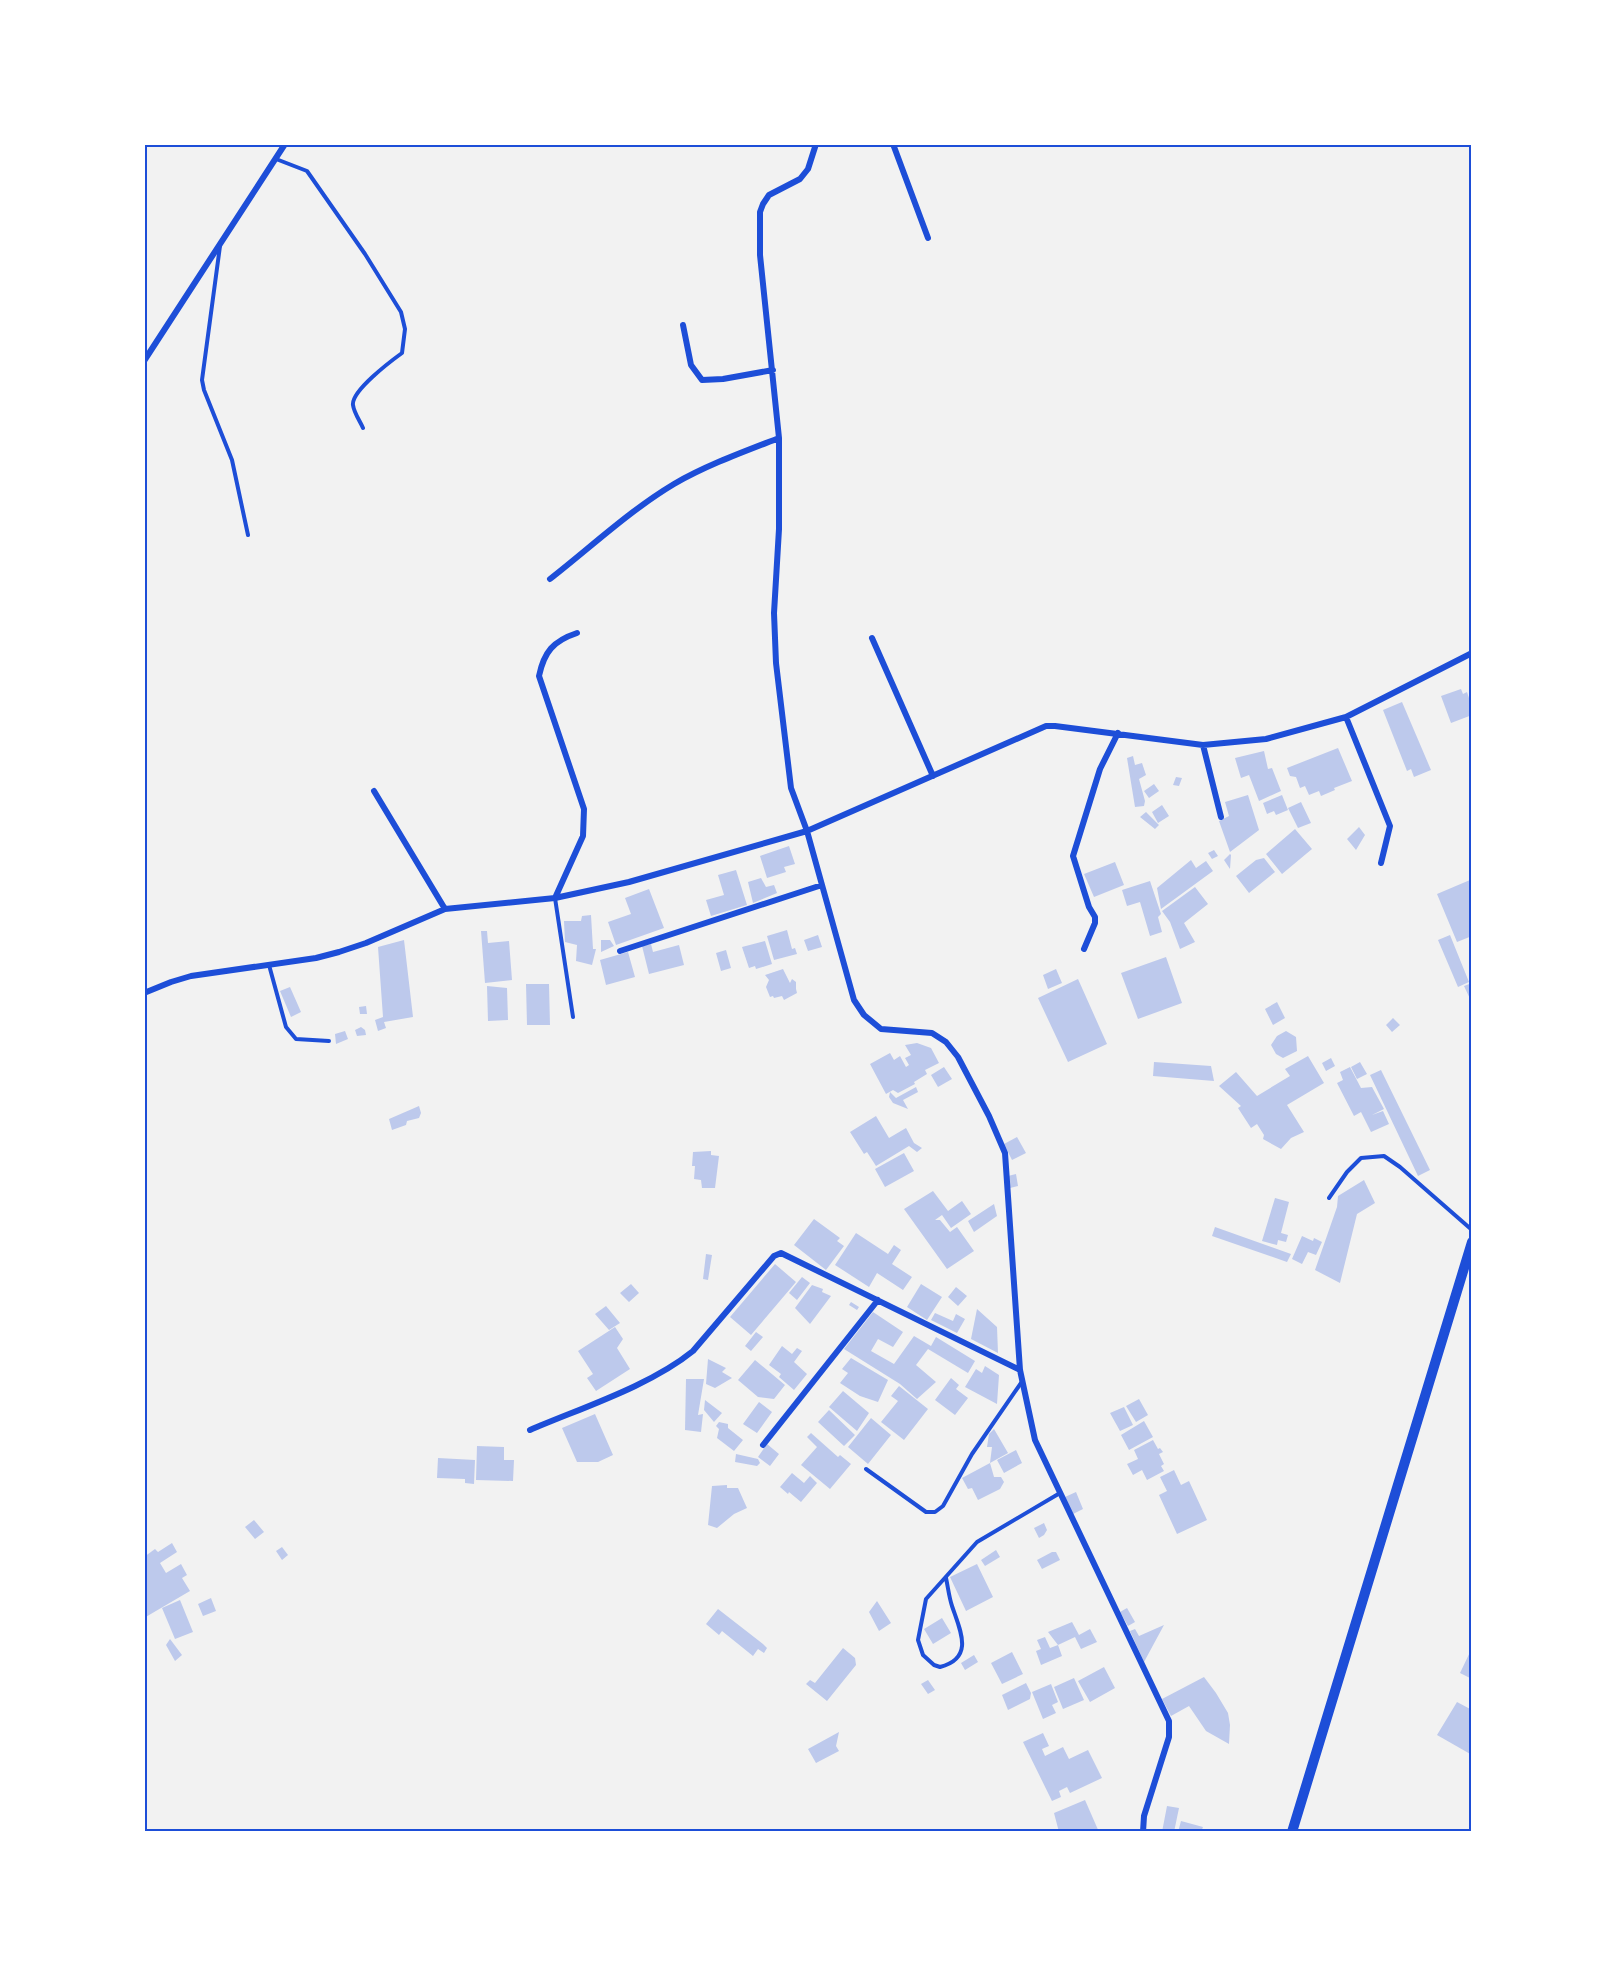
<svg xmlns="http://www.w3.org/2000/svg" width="1616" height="1976" viewBox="0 0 1616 1976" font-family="'IBM Plex Sans',sans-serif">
  <rect width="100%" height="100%" fill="#f2f2f2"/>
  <path fill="#bdc9ec" d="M1461,689L1463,694L1467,692L1472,707V715L1451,723L1441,696Z
    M1402,702L1431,770L1414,777L1411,769L1407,771L1383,710Z
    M1338,748L1352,781L1334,788L1335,790L1321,796L1319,791L1309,795L1305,786L1300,788L1296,777L1290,776L1287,768Z
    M1264,751L1268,769L1272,768L1281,791L1259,801L1249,775L1241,778L1235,758Z
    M1133,756L1135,765L1142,763L1146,775L1139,779L1145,801L1144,806L1135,807L1127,758Z
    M1176,777L1182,778L1179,786L1173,785Z
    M1154,784L1159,791L1149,798L1144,791Z
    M1248,795L1259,830L1230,852L1219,821L1229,816L1225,802Z
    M1282,795L1288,810L1276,815L1274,811L1267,814L1263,803Z
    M1301,802L1311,823L1298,828L1288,808Z
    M1162,805L1169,816L1158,823L1152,812Z
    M1146,812L1159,825L1155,829L1140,817Z
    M1359,827L1365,835L1356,850L1347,839Z
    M1295,829L1312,849L1282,874L1266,854Z
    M789,846L795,864L784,867L786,872L767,878L760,856Z
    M1214,850L1218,856L1212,859L1208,853Z
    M1230,854L1231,855L1230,869L1224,860Z
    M1264,858L1275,872L1249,893L1236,876L1256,860Z
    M1191,860L1196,868L1206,861L1213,871L1161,909L1157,888Z
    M1115,862L1124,885L1094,897L1084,874Z
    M736,870L747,905L711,916L706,900L724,895L718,875Z
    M761,878L766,887L774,885L777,893L753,903L748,882Z
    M1470,880L1472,884V936L1457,942L1437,894Z
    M1150,881L1161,914L1158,917L1162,932L1150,936L1140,902L1127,906L1122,890Z
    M1195,887L1208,904L1184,923L1195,942L1180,949L1170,922L1162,911Z
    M649,889L664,928L616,945L608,922L631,914L625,898Z
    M591,915L593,949H596L592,965L576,961L577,945L565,942L564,921H581L582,916Z
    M787,930L792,949L795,948L797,954L774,960L767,936Z
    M481,931H487L488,943L509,941L512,980L485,983Z
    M818,935L822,947L808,951L804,940Z
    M1450,935L1469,982L1458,987L1438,940Z
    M404,940L413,1017L384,1022L386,1028L378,1031L375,1020L383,1017L378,947Z
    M601,940H610L614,946L601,952Z
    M765,941L772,964L756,969L755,966L749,968L742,947Z
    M651,944L653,952L679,945L684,965L649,974L642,946Z
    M726,950L731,968L721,971L716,953Z
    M628,952L635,977L606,985L600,960Z
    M1166,957L1182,1003L1138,1019L1121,973Z
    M783,969L790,983L792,979L796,982V989L797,993L784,1000L782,996L774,998L773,996L770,997L766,987L769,980L765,975Z
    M1056,969L1062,983L1048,989L1043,975Z
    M1078,979L1107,1044L1068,1062L1038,998Z
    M1472,983V1003L1464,986Z
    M526,984H549L550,1025H527Z
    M487,986L507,988L508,1020L488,1021Z
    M290,987L301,1012L291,1017L280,991Z
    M1277,1002L1285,1018L1273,1025L1265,1009Z
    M366,1006L367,1014H360L359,1007Z
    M1393,1018L1400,1025L1392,1032L1386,1025Z
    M361,1027L365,1030L366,1035L357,1036L355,1030Z
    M345,1031L348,1039L336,1044L335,1034Z
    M1286,1031L1296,1037L1297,1051L1283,1058L1276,1054L1271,1045L1277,1036Z
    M917,1043L931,1048L939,1063L925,1070L927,1074L914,1082L915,1084L898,1093L893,1090L886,1094L870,1064L890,1053L894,1060L900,1056L906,1067L909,1065L905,1058L911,1055L905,1045Z
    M1308,1056L1324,1083L1287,1105L1304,1132L1291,1138L1281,1149L1263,1139L1264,1135L1257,1124L1251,1128L1238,1108L1241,1106L1219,1086L1236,1072L1257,1096L1290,1076L1285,1069Z
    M1331,1058L1335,1066L1326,1071L1322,1063Z
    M1154,1062L1211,1066L1214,1081L1153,1076Z
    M1360,1062L1367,1074L1357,1079L1351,1067Z
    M944,1067L952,1079L938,1087L931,1075Z
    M1350,1067L1361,1088L1372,1087L1384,1109L1372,1115L1383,1111L1389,1124L1371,1132L1361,1112L1354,1116L1337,1083L1343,1080L1340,1072Z
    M1381,1070L1430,1170L1418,1176L1370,1075Z
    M916,1087L918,1092L903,1100L908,1109L893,1103L889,1097L890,1092L896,1098Z
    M419,1106L421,1113L419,1118L407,1121L406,1125L392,1130L389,1119Z
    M876,1116L889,1138L906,1128L914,1143L922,1148L917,1152L909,1146L876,1166L867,1152L864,1154L850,1132Z
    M1017,1137L1026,1153L1012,1160L1004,1144Z
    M711,1151V1155L719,1156L715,1188H702L701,1180L694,1179L695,1166H692L693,1152Z
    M904,1153L914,1171L885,1187L875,1169Z
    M1016,1174L1018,1186L1010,1188L1008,1176Z
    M1364,1180L1375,1203L1357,1214L1340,1283L1315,1270L1337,1207L1338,1196Z
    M933,1191L948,1211L962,1201L971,1214L951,1228L942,1215L935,1220H940L950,1232L957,1227L974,1251L947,1269L904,1209Z
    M1275,1198L1289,1202L1281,1233L1288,1235L1286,1242L1278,1240L1277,1245L1262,1241Z
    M994,1204L997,1216L974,1232L968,1221Z
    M814,1219L840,1238L837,1241L844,1246L826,1270L794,1245Z
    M1215,1227L1291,1254L1287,1262L1212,1236Z
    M856,1233L888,1254L894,1245L901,1250L892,1264L912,1277L903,1290L877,1273L869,1287L835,1265Z
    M1302,1236L1313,1241L1314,1238L1322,1242L1316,1255L1308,1252L1302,1264L1292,1259Z
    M706,1254L712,1255L708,1280L703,1279Z
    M775,1264L796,1282L751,1335L730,1317Z
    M802,1277L810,1283L797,1300L789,1293Z
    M631,1284L639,1293L629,1302L620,1293Z
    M921,1284L942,1297L927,1320L907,1307Z
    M812,1285L823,1289L822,1292L831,1296L810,1324L795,1308Z
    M956,1287L967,1296L958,1306L948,1297Z
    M851,1302L859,1307L857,1310L849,1305Z
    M606,1306L620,1323L609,1330L595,1314Z
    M977,1309L997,1327L998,1353L971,1339Z
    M873,1312L903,1332L893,1347L878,1339L871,1351L894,1364L914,1336L931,1346L936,1337L975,1361L968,1373L928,1349L916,1365L936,1382L917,1399L900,1384L844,1349Z
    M935,1313L953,1321L956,1314L965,1319L957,1333L931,1320Z
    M615,1327L623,1339L617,1348L630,1369L596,1391L587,1378L593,1374L578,1351Z
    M756,1332L763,1337L751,1351L745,1346Z
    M782,1346L792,1354L797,1348L802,1351L794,1362L807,1374L794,1390L779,1377L781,1374L769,1365Z
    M851,1358L888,1380L878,1402L860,1396L840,1383L848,1373L842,1369Z
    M708,1359L726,1368L722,1372L732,1378L715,1388L706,1384Z
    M755,1360L785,1385L774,1399L758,1397L738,1380Z
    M985,1366L999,1375L997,1404L965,1387L976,1369L982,1373Z
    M951,1378L959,1385L956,1389L968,1398L955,1415L935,1400Z
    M686,1379H704L698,1415L703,1414L701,1432L685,1430Z
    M899,1386L928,1409L904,1440L881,1422L898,1401L891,1396Z
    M843,1391L869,1413L857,1431L829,1407Z
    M1139,1399L1148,1415L1136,1422L1126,1406Z
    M705,1400L722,1413L714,1422L704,1410Z
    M759,1402L772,1412L757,1433L743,1424Z
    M1124,1407L1133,1425L1120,1431L1110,1413Z
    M829,1410L855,1435L844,1446L818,1422Z
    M595,1414L613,1455L598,1462H577L562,1428Z
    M871,1418L891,1435L868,1464L848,1447Z
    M1144,1421L1153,1437L1129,1450L1121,1435Z
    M719,1422L728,1424V1428L743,1440L734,1451L717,1438L719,1429L716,1426Z
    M994,1429L1008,1453L990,1463L994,1477H1001L1004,1482L1000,1489L978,1500L972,1488L968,1489L962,1478L990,1463L992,1447H987L989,1434Z
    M811,1433L838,1457L840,1455L851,1464L830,1489L801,1465L817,1447L807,1437Z
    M1153,1440L1158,1449L1160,1448L1163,1452L1159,1454L1164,1464L1161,1466L1164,1471L1147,1480L1142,1470L1133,1475L1127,1464L1138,1459L1134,1450Z
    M767,1444L779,1454L770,1466L758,1457Z
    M477,1446L504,1447V1460H514L513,1481L476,1480Z
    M1016,1450L1022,1463L1004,1473L997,1460Z
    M736,1454L758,1459L760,1463L757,1466L735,1462Z
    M438,1458L475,1460L474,1484L465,1483V1479L437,1478Z
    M1174,1470L1181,1485L1189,1481L1207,1520L1177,1534L1159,1495L1167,1491L1160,1477Z
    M792,1473L804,1483L810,1476L817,1483L801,1502L789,1492L788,1494L780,1487Z
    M727,1485V1488H738L747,1508L734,1514L717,1528L708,1525L712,1486Z
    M1076,1492L1083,1509L1073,1514L1065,1497Z
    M254,1520L264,1532L255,1539L245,1527Z
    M1044,1523L1047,1530L1044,1535L1039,1538L1034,1528Z
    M172,1543L177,1552L160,1563L166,1573L181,1564L187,1575L182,1578L190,1591L144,1618V1557L155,1549L158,1552Z
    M282,1547L288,1555L282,1560L276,1551Z
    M996,1550L1000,1557L985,1566L981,1560Z
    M1052,1552H1056L1060,1560L1042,1569L1037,1560Z
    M977,1564L993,1597L966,1611L950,1577Z
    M211,1598L216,1611L203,1616L198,1604Z
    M180,1600L193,1632L175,1639L162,1608Z
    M877,1601L891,1623L879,1631L869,1612Z
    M1127,1608L1135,1622L1128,1626L1120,1612Z
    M718,1609L763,1644L767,1648L764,1653L758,1649L753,1656L722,1631L719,1635L706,1624Z
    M942,1618L951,1633L933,1644L924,1629Z
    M1072,1622L1079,1635L1090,1629L1097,1642L1081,1649L1075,1637L1058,1645L1048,1632Z
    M1164,1625L1144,1662L1130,1631L1135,1629L1139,1636Z
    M1045,1637L1050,1648L1058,1645L1062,1656L1041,1665L1036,1651L1041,1649L1037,1640Z
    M170,1639L182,1655L175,1661L166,1645Z
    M843,1648L855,1658L856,1665L827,1701L806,1684L810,1680L815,1683Z
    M1472,1648V1679L1460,1673Z
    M1012,1652L1023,1674L1002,1684L991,1663Z
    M974,1655L978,1662L965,1670L961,1663Z
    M1104,1667L1115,1688L1090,1702L1078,1681Z
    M1204,1677L1216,1693L1228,1713L1230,1725L1229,1744L1206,1731L1189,1706L1171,1716L1162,1699Z
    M1074,1678L1084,1700L1063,1709L1054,1687Z
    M928,1680L935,1690L928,1694L921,1684Z
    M1026,1683L1031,1693L1030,1699L1008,1710L1002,1695Z
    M1051,1684L1058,1702L1052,1705L1056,1713L1043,1719L1032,1692Z
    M1457,1702L1472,1710V1755L1437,1735Z
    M839,1732L836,1746L839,1751L816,1763L808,1749Z
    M1043,1733L1049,1746L1042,1749L1045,1756L1063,1747L1069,1759L1088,1750L1102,1778L1070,1793L1067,1787L1059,1791L1061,1797L1052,1801L1023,1742Z
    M1085,1800L1099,1832H1059L1054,1813Z
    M1167,1806L1179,1808L1174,1832H1162Z
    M1181,1821L1203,1827L1201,1832H1178Z"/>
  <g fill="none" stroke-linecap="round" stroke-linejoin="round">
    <path stroke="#1d4ed8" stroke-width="4" d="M276,159L307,171L365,254L401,312L405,329L402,353C391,361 351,391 353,405C354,413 360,421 363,428
      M220,246L202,380L204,390L232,460L248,535
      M555,898L573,1017
      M269,965L286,1027L296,1039L329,1041
      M1329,1198L1347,1172L1361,1158L1384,1156L1400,1167L1472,1230
      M866,1469L926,1512H935L943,1506L972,1454L1021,1383
      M946,1578C948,1587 949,1597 952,1606C960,1630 975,1658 940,1667L934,1665L923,1655L918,1640L926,1599L977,1542L1060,1493"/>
    <path stroke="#1d4ed8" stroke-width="6" d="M816,144L808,169L800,179L769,195L763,204L760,212V255L779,438V529L774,613L776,663L791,788L807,831L854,1000L864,1015L881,1029L932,1033L946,1042L958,1057L989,1116L1005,1153L1020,1370L1035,1440L1169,1721V1737L1144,1816L1143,1832
      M893,144L928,238
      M1255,144H1262
      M683,325L691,365L702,380L723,379L773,370
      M144,361L285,144
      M550,579C591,547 629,511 674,484C707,465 743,452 779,438
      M872,638L933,776
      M1346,717L1390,826L1381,863
      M1203,745L1221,817
      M374,791L445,909
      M555,898L583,836L584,809L539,676C544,652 553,641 577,633
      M1084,949L1095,923V917L1089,907L1073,856L1100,769L1118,733
      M620,951L822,885
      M144,993L171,982L191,976L316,958L339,952L366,943L445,909L555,898L629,882L807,831L1046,726H1055L1203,745L1266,739L1346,717L1472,653
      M530,1430C581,1408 650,1386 693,1351L774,1256L781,1253L1020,1370
      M763,1445L878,1300"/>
    <path stroke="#1d4ed8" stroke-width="10" d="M1292,1832L1472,1242"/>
  </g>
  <rect width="1616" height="1976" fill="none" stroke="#ffffff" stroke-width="291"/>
  <rect x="146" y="146" width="1324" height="1684" fill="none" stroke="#1d4ed8" stroke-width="2"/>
</svg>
